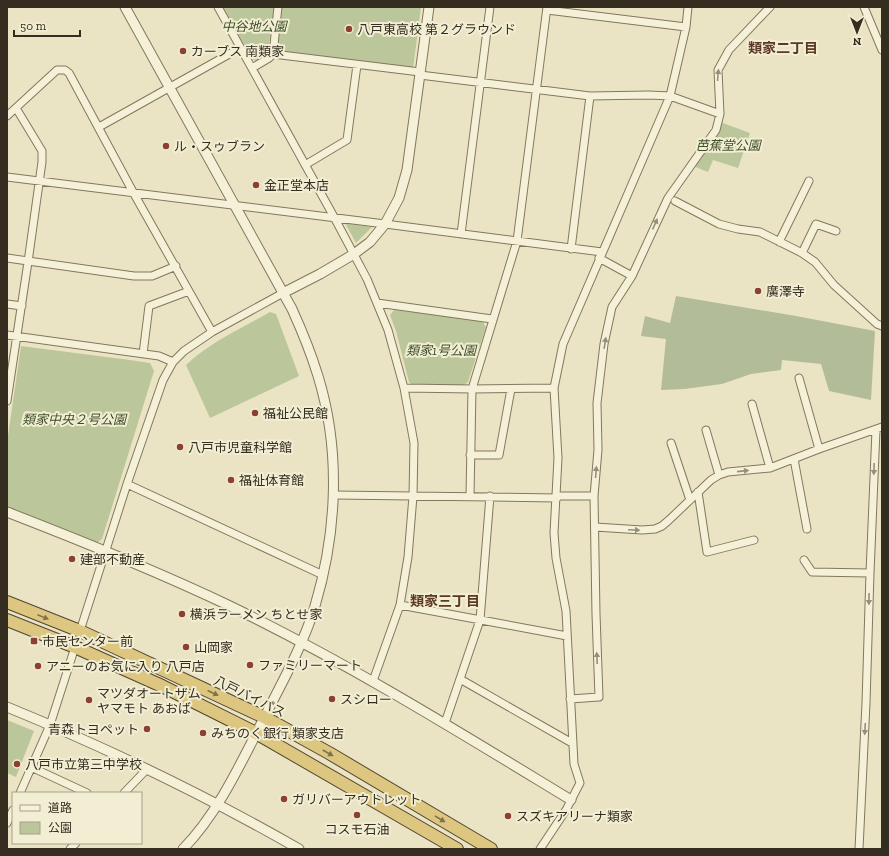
<svg xmlns="http://www.w3.org/2000/svg" width="889" height="856" viewBox="0 0 889 856" font-family="'Zilla Slab','Noto Sans JP',serif">
  <rect width="100%" height="100%" fill="#eae4c5"/>
  <path fill="#bbc79a" d="M223,7H275L267,55L256,61L252,59Z
    M282,7H421L413,69L276,50Z
    M720,122L750,133L738,168L713,160L708,172L693,166Z
    M345,223L372,227L356,243Z
    M394,310L482,321L486,327L468,382L464,385H413L409,382L396,331L390,315Z
    M270,312L276,314L299,376L210,418L186,365C210,342 242,328 270,312Z
    M21,346L130,360L150,363L154,371L102,539L97,543L7,507V443Z
    M7,720L34,731L16,777L7,773Z"/>
  <path fill="#b3bc98" d="M676,296L796,316L875,331L871,400L829,391L821,364L782,360L781,370L751,374L722,384L684,389L661,390L666,339L641,336L645,316L670,323Z"/>
  <g fill="none" stroke-linecap="round" stroke-linejoin="round">
    <defs>
      <path id="minor" d="M218,7L334,217L367,279L388,330L404,388L414,443L413,496L408,557L400,605L373,681
        M278,7L273,54L420,72
        M864,7L882,50
        M547,10L686,27
        M252,68L269,58L273,54
        M420,75L590,96L649,95L670,96L720,114
        M7,116L57,70H65L69,73L133,192L212,332
        M99,127L240,48
        M305,165L347,140L357,65
        M7,177L385,224L602,252
        M675,201L719,224L738,229L760,232L802,253L815,262L834,285L877,324L882,326
        M461,234L490,7
        M779,242L809,181
        M571,249L590,96
        M802,253L816,224L836,231
        M7,258L134,276H152L176,266
        M599,258L632,276
        M377,303L492,319
        M7,304L22,306
        M7,335L159,356L173,362
        M143,354L149,306L189,291
        M799,378L819,449
        M404,388L472,389L554,388
        M7,401L28,262L42,162V151L16,108
        M752,404L770,468
        M706,430L719,475
        M671,443L690,500
        M470,455H499L511,389
        M794,459L807,529
        M127,484L323,575
        M698,492L707,552L754,540
        M334,495L557,498
        M470,496L472,389L517,241L547,7
        M557,496H594
        M595,527L642,530L655,529L662,526L669,520L711,480L719,475L728,472L770,468L819,449L882,427
        M804,560L812,572L870,573
        M400,605L567,636
        M80,631L127,484L163,380L173,362L184,351L212,332L283,293
        M460,679L572,743
        M570,699L599,697L596,614L594,496L598,450L597,403L604,344L612,307L632,276L668,198L716,130L720,114L718,70L729,50L770,7
        M445,723L480,620L490,496
        M31,767L87,793
        M20,793L50,725L75,647
        M124,793L147,769
        M7,823L13,810
        M70,849L76,843
        M540,849L566,810L580,783L574,764L566,611L556,558L554,533L558,458L554,388L563,344L670,96L686,27L688,7
        M859,849L866,703L870,573L876,430"/>
      <path id="tertiary" d="M125,7L292,309C302,331 311,353 318,376C341,451 337,532 315,606C303,646 280,686 261,724C239,767 217,814 183,849
        M283,293L320,274L354,254L370,242L385,224L399,198L407,170L429,7
        M7,512C82,541 157,571 230,606C348,663 459,732 571,800
        M7,707C107,748 205,795 299,849"/>
      <path id="trunk" d="M7,602L80,631L264,717L329,753L491,849
        M7,620L75,647L162,686L256,733L457,849"/>
    </defs>
    <use href="#minor" stroke="#83775d" stroke-width="9"/>
    <use href="#tertiary" stroke="#83775d" stroke-width="11"/>
    <use href="#trunk" stroke="#514531" stroke-width="14"/>
    <use href="#minor" stroke="#f5f1d8" stroke-width="7"/>
    <use href="#tertiary" stroke="#f5f1d8" stroke-width="9"/>
    <use href="#trunk" stroke="#ddc780" stroke-width="12"/>
  </g>
  <defs><path id="oneway-solid" d="M-6-.8H1V-3.2L6.5 0L1 3.2V.8H-6Z"/></defs>
  <g fill="#958f7c">
    <use href="#oneway-solid" transform="translate(718 75) rotate(-85)"/>
    <use href="#oneway-solid" transform="translate(655 224) rotate(-66)"/>
    <use href="#oneway-solid" transform="translate(605 343) rotate(-81)"/>
    <use href="#oneway-solid" transform="translate(874 469) rotate(92)"/>
    <use href="#oneway-solid" transform="translate(743 471) rotate(-6)"/>
    <use href="#oneway-solid" transform="translate(596 472) rotate(-86)"/>
    <use href="#oneway-solid" transform="translate(634 530) rotate(2)"/>
    <use href="#oneway-solid" transform="translate(869 599) rotate(91)"/>
    <use href="#oneway-solid" transform="translate(597 658) rotate(-92)"/>
    <use href="#oneway-solid" transform="translate(865 729) rotate(93)"/>
  </g>
  <g fill="#81724b">
    <use href="#oneway-solid" transform="translate(43 617) rotate(22)"/>
    <use href="#oneway-solid" transform="translate(213 693) rotate(25)"/>
    <use href="#oneway-solid" transform="translate(328 753) rotate(30)"/>
    <use href="#oneway-solid" transform="translate(440 819) rotate(31)"/>
  </g>
  <g fill="#8c4033" stroke="#f2eed4" stroke-width="1.5">
    <circle cx="349" cy="29" r="4"/>
    <circle cx="183" cy="51" r="4"/>
    <circle cx="166" cy="146" r="4"/>
    <circle cx="256" cy="185" r="4"/>
    <circle cx="758" cy="291" r="4"/>
    <circle cx="255" cy="413" r="4"/>
    <circle cx="180" cy="447" r="4"/>
    <circle cx="231" cy="480" r="4"/>
    <circle cx="72" cy="559" r="4"/>
    <circle cx="182" cy="614" r="4"/>
    <rect x="30" y="637" width="8" height="8" rx="2"/>
    <circle cx="186" cy="647" r="4"/>
    <circle cx="250" cy="665" r="4"/>
    <circle cx="38" cy="666" r="4"/>
    <circle cx="332" cy="699" r="4"/>
    <circle cx="89" cy="700" r="4"/>
    <circle cx="147" cy="729" r="4"/>
    <circle cx="203" cy="733" r="4"/>
    <circle cx="17" cy="764" r="4"/>
    <circle cx="284" cy="799" r="4"/>
    <circle cx="357" cy="815" r="4"/>
    <circle cx="508" cy="816" r="4"/>
  </g>
  <g text-anchor="middle" stroke-width="4" stroke-linejoin="round" paint-order="stroke">
    <g font-size="13" font-style="italic" fill="#3f4f28" stroke="#f2eed4">
      <text x="254" y="31">中谷地公園</text>
      <text x="728" y="150">芭蕉堂公園</text>
      <text x="441" y="355">類家1号公園</text>
      <text x="74" y="424">類家中央２号公園</text>
    </g>
    <g font-size="13" fill="#352d1f" stroke="#f2eed4" text-anchor="start">
      <text x="357" y="34">八戸東高校 第２グラウンド</text>
      <text x="191" y="56">カーブス 南類家</text>
      <text x="174" y="151">ル・スゥブラン</text>
      <text x="264" y="190">金正堂本店</text>
      <text x="766" y="296">廣澤寺</text>
      <text x="263" y="418">福祉公民館</text>
      <text x="188" y="452">八戸市児童科学館</text>
      <text x="239" y="485">福祉体育館</text>
      <text x="80" y="564">建部不動産</text>
      <text x="190" y="619">横浜ラーメン ちとせ家</text>
      <text x="42" y="646">市民センター前</text>
      <text x="194" y="652">山岡家</text>
      <text x="258" y="670">ファミリーマート</text>
      <text x="46" y="671">アニーのお気に入り 八戸店</text>
      <text x="97" y="698">マツダオートザム<tspan x="97" dy="15">ヤマモト あおば</tspan></text>
      <text x="340" y="704">スシロー</text>
      <text x="139" y="734" text-anchor="end">青森トヨペット</text>
      <text x="211" y="738">みちのく銀行 類家支店</text>
      <text x="25" y="769">八戸市立第三中学校</text>
      <text x="292" y="804">ガリバーアウトレット</text>
      <text x="516" y="821">スズキアリーナ類家</text>
      <text x="357" y="834" text-anchor="middle">コスモ石油</text>
    </g>
    <g font-size="13" fill="#352d1f" stroke="#f2eed4">
      <text transform="translate(250 696) rotate(26)" y="5">八戸バイパス</text>
    </g>
    <g font-size="14" font-weight="bold" fill="#5d3823" stroke="#f2eed4">
      <text x="783" y="53">類家二丁目</text>
      <text x="445" y="606">類家三丁目</text>
    </g>
  </g>
  <rect width="889" height="856" fill="none" stroke="#352d1f" stroke-width="16"/>
  <rect x="12" y="792" width="130" height="52" fill="#f2eed4" stroke="#a6a18c"/>
  <rect x="20" y="805" width="20" height="6" fill="#f5f1d8" stroke="#a6a18c"/>
  <text x="48" y="812" font-size="12" fill="#352d1f">道路</text>
  <rect x="20" y="822" width="20" height="12" fill="#bbc79a" stroke="#a6a18c"/>
  <text x="48" y="832" font-size="12" fill="#352d1f">公園</text>
  <g transform="translate(857 32) rotate(180)" stroke="#f2eed4" stroke-width="3" paint-order="stroke">
  <path d="M0-3L7 15L0 10L-7 15Z" fill="#352d1f"/>
  <text y="-6" font-size="11" font-weight="bold" text-anchor="middle" fill="#352d1f">N</text>
  </g>
  <path d="M14 30v6h66v-6" fill="none" stroke="#352d1f" stroke-width="2"/>
  <text x="20" y="30" font-size="12" fill="#352d1f" stroke="#f2eed4" stroke-width="3" paint-order="stroke">50 m</text>
</svg>
